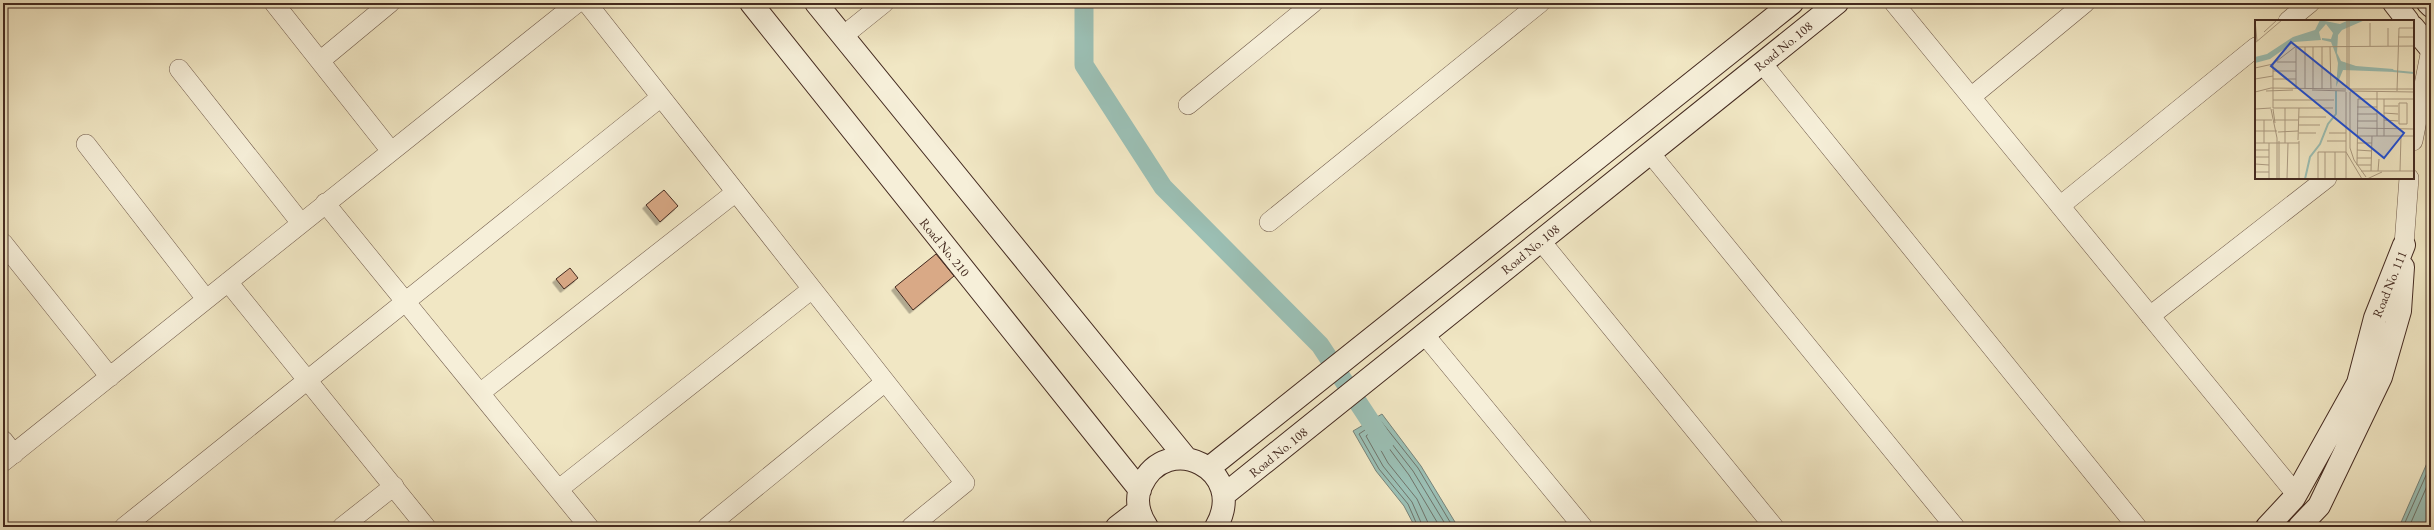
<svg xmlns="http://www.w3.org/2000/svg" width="2434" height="530" viewBox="0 0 2434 530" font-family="'EB Garamond',serif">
  <defs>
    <filter id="shadow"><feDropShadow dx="-3.5" dy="3.5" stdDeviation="0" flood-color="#0004"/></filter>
  </defs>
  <rect width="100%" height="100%" fill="#f1e7c4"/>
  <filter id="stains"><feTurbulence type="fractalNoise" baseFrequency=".005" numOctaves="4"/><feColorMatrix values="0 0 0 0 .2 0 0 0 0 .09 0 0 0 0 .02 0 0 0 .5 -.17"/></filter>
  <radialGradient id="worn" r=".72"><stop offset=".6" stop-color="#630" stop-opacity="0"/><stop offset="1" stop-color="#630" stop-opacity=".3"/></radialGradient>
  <path fill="#9bbfb4" stroke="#788379" d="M1382,414L1421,466L1458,527H1415L1404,506L1376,471L1353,431Z
    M2431,454V527H2399Z"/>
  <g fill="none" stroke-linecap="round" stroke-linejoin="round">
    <path stroke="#70746a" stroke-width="1" d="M1418,527L1408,504L1379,469L1359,434L1380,420L1418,468L1453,527
      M1423,527L1412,502L1383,466L1366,436L1378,426L1413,471L1447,527
      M1430,527L1417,499L1388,463L1374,438L1376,434L1379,435L1409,475L1440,527
      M2403,527L2431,464
      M2409,527L2431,477"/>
    <path stroke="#9bbfb4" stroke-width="19" d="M1084,3V65L1163,187L1320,345L1384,442"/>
  </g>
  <path fill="#d9a986" stroke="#442a20" filter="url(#shadow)" d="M664,190L678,206L660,222L646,205Z
    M936,254L954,276L913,310L895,287Z
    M570,268L578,278L564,289L556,279Z"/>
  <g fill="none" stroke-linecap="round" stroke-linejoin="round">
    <defs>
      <path id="street" d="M274,3L391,151
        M587,3L965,483L911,527
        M1894,3L2296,494
        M2288,21L2310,3
        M843,36L884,3
        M320,61L390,3
        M1762,63L2137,527
        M179,69L301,223
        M1971,97L2085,3
        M1188,105L1313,3
        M2413,141L2431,49
        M86,144L206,299
        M1650,153L1955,527
        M325,203L589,527
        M2060,206L2256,47
        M1269,222L1540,3
        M1540,240L1774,527
        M3,243L110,377
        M2404,245L2409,178
        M228,282L426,527
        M2150,316L2327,178
        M1424,334L1583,527
        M480,393L736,192
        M3,440L14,454
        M3,462L577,3
        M559,489L812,289
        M124,527L661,97
        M342,527L394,486
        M707,527L885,382"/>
      <path id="secondary" d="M751,3L1140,490
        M816,3L1186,458
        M2394,3L2408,21
        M2428,3L2431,6
        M2413,27L2431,49
        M1209,468L1792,3
        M1224,495L1837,3
        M1117,527L1139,510
        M1147,527C1139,515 1135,500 1141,486C1167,429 1249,470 1216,527
        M2267,527L2294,498L2358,383L2375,318L2404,245
        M2299,527L2319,506L2381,377L2400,311L2403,267"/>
    </defs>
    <use href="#street" stroke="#6f5949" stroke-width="20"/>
    <use href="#secondary" stroke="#442a20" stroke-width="24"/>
    <use href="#street" stroke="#f6efd9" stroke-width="19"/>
    <use href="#secondary" stroke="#f6efd9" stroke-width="22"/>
  </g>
  <g text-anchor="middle" stroke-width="3" stroke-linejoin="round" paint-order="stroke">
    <g font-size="13" fill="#442a20" stroke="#f6efd9">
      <text transform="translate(1783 46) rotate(-39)" y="5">Road No. 108</text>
      <text transform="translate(945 247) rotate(51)" y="5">Road No. 210</text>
      <text transform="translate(1530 249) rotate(-39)" y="5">Road No. 108</text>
      <text transform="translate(2389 284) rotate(-68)" y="5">Road No. 111</text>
      <text transform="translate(1278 452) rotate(-39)" y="5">Road No. 108</text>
    </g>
  </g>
  <g transform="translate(2255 20)">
    <rect width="159" height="159" fill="#f1e7c4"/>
    <path d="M65,0L85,4L94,0H110L87,10L83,15L82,33L86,41L101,46L138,49L140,52L88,50L81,67L83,43L81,35L76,22L67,20V18L76,19L78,13L71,4L64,12L66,20L39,22L15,39L0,43V37L12,34L38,17L60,10Z" fill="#9bbfb4"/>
    <path fill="none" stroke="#9bbfb4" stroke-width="2" d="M138,51L159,53M50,159L55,137L65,124L73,104L81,94V71"/>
    <path fill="none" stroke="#ac9b82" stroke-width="1" d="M0,0L2,21M94,0V68M9,12L22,0M143,17H159M0,23L27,0M115,26V3M133,26V8M58,27V69M67,27V69M75,27L76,69M41,28V69M22,42H41M0,48L18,44L40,27L159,26M18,51H41M0,59L18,56M18,59H41M92,68V0M50,69V27M95,69H159M57,70L91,71M11,71L38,70M95,71L159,72M122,71V116M142,71L144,8H159M0,72L16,68L91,69M91,72V132L107,159M95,72V128L99,140L111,157M129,79V116M18,80H79M144,83H152V104H144ZM129,86H143M102,87H122M18,88H78M18,88V44M30,88V123M0,89L16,88M16,89L22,118V159M18,89L20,103M129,93L143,94M102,94H122M44,97H71M0,98V159M0,100H17M9,100V123M19,100H43M129,100L143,101M102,101H122M44,105H65M102,108L159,109M0,111H22M23,112L43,111M44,113H61M74,113H91M102,116H159M43,120L44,88M24,121V159M44,121V159M72,121H91M0,123H44M102,123H117M0,130H14M102,130L117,131M70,132V159M0,137H14M102,138H116M0,144L14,145M116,145H102L103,79H159M106,151H159M116,151L117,116M123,151L124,139M145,151L146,116M0,152H14M14,159V123M32,159L33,123M63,159V132H91V159M80,159V132M112,159L127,152"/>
    <path fill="#1d4ed8" fill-opacity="0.15" stroke="#1d4ed8" stroke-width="2" d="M36,22L149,113L129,138L16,46Z"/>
    <rect width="159" height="159" fill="none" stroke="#442a20" stroke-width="2"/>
  </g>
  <rect width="2434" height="530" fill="none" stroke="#f1e7c4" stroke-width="16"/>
  <rect x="4" y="4" width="2426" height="522" fill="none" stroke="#442a20" stroke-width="2"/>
  <rect x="8" y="8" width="2418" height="514" fill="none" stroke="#442a20"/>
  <rect width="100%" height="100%" filter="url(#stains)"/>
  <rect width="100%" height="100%" fill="url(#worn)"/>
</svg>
